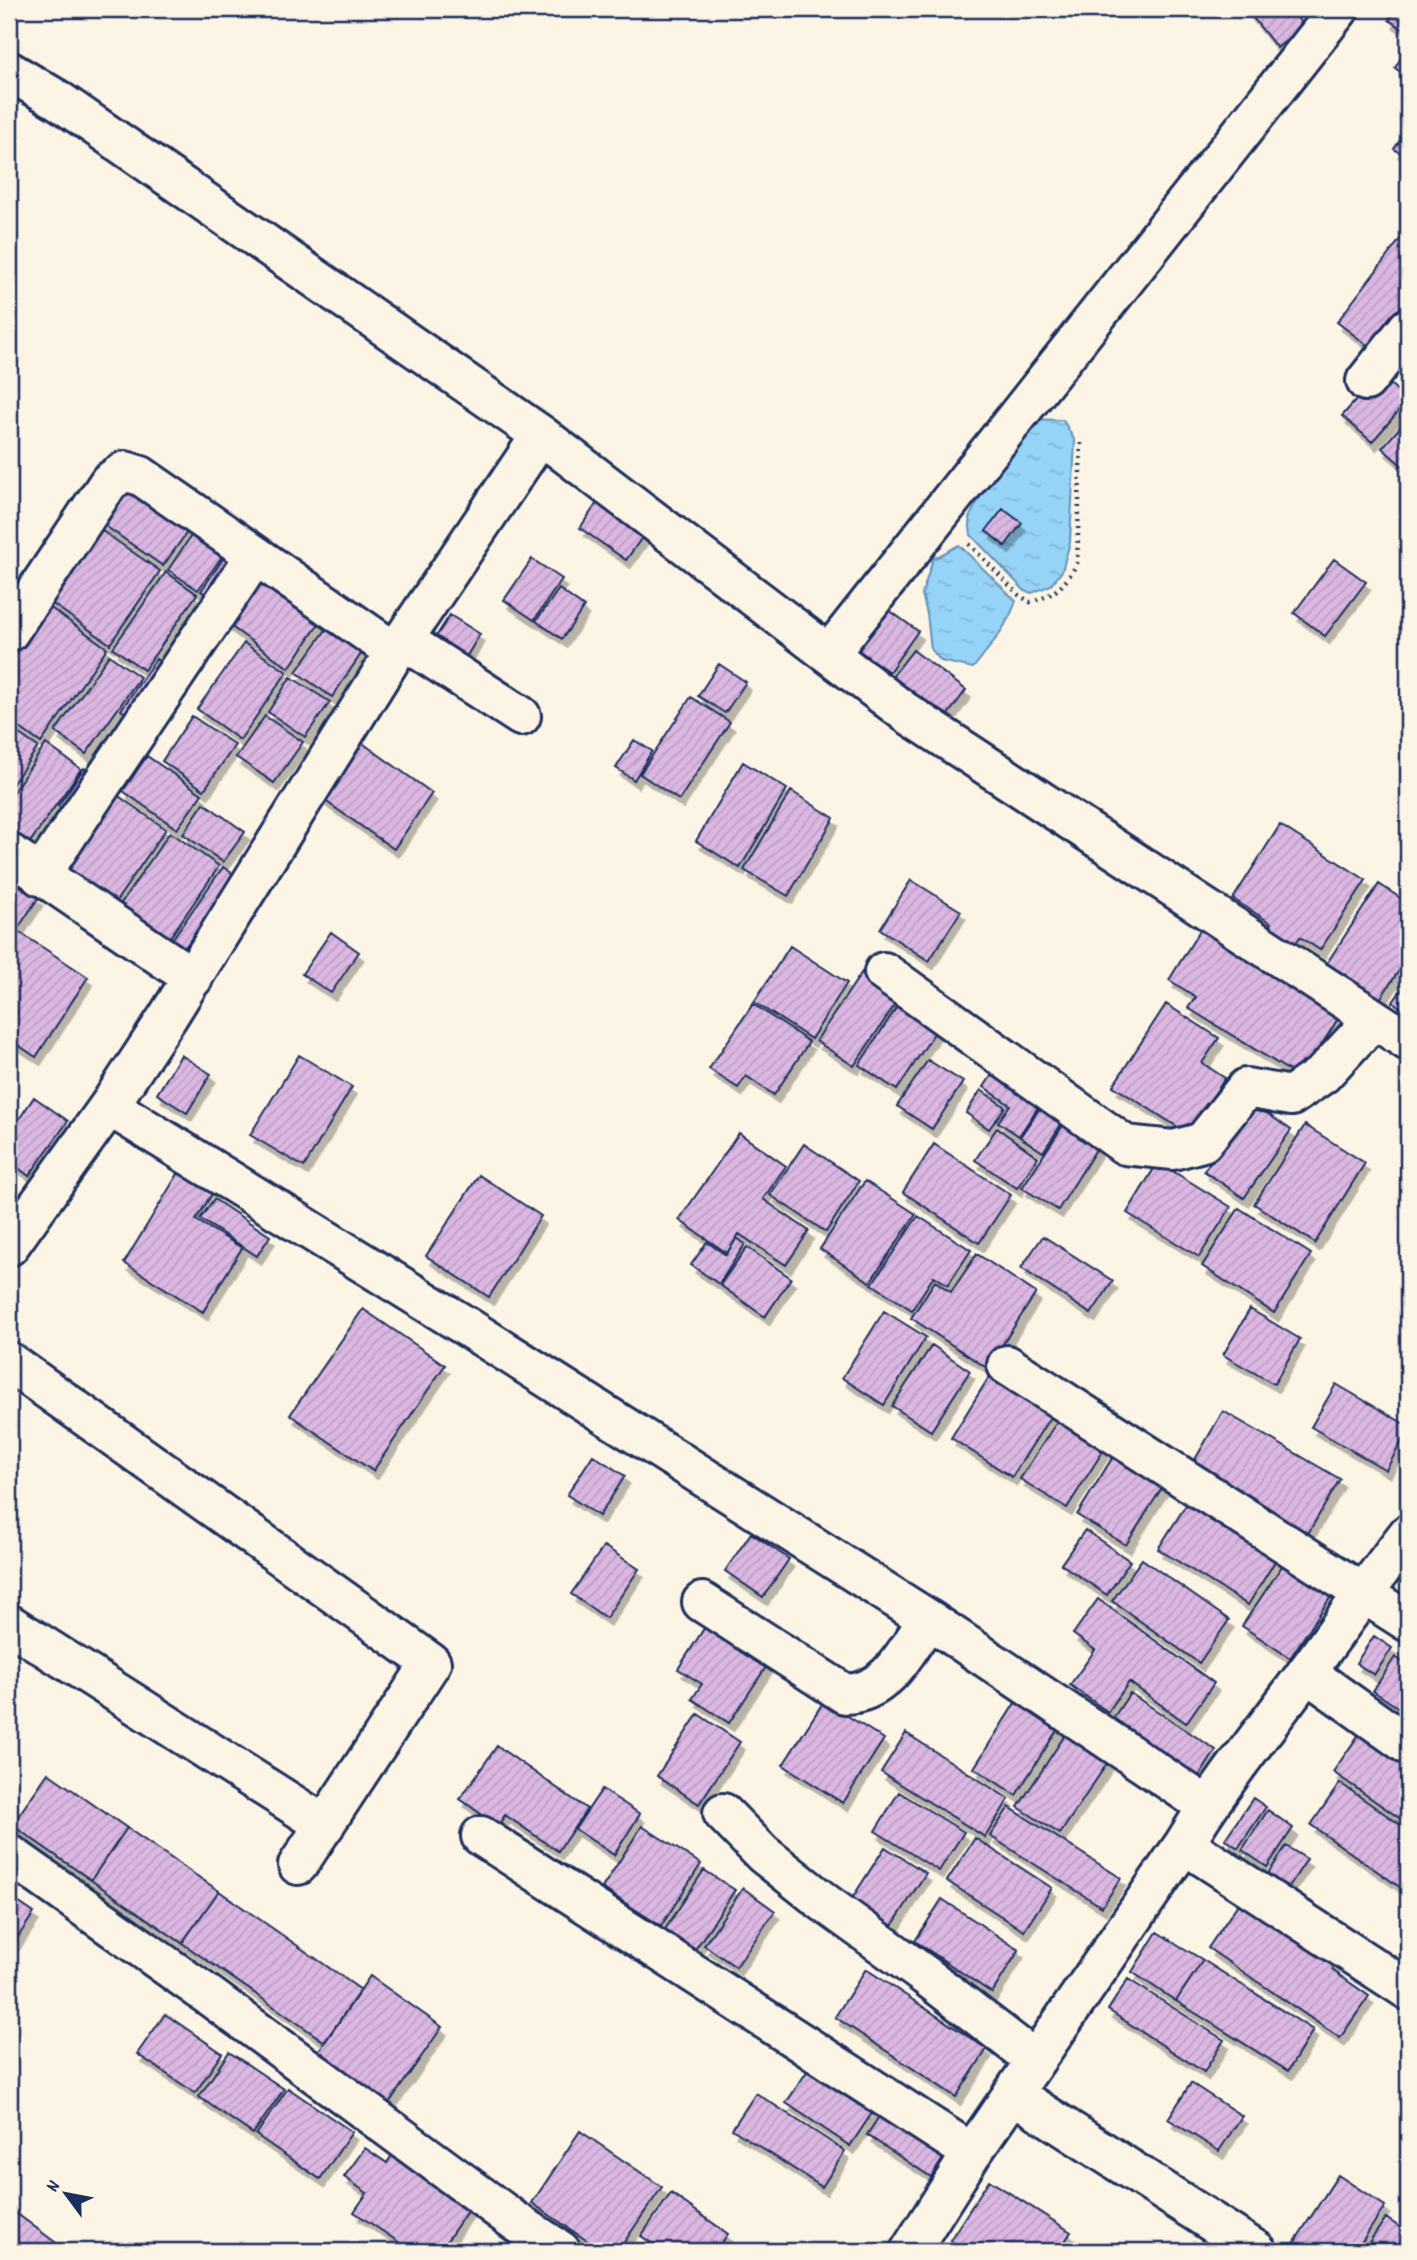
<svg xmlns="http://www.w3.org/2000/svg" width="1417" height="2260" viewBox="0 0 1417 2260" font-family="Dekko,sans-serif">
  <defs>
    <pattern id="water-ripples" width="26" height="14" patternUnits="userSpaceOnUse" patternTransform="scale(1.75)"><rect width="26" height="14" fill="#96d4f7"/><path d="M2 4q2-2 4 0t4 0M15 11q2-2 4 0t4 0" fill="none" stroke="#81b6d6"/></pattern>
    <pattern id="building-hatch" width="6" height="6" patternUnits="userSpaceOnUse" patternTransform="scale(1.75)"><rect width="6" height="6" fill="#dbb7e1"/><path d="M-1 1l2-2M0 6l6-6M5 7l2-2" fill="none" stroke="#bb9ec3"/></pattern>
    <filter id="shadow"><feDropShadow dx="4.5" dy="8" stdDeviation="0" flood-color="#0004"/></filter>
  </defs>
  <rect width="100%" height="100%" fill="#fcf5e5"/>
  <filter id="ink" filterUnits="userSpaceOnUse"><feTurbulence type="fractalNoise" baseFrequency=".0143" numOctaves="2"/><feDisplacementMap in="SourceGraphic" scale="14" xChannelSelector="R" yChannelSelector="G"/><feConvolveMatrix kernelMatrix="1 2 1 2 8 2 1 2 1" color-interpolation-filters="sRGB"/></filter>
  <g filter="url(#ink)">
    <path fill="url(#water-ripples)" stroke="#6592ba" stroke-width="2" d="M1028,419L1063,420L1075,441L1070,542L1062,571L1051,585L1032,593L1025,591L971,535L969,518L1002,454Z
      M959,545L1016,601C1007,627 990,647 973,668L941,661L931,649L927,614L922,594L933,559Z"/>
    <path fill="url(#building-hatch)" stroke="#1b2f5e" stroke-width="2" filter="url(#shadow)" d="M1246,9H1290L1304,26L1277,48Z
      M1396,9H1408V32L1389,20Z
      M1408,46V77L1395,68Z
      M1408,129V158L1394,149Z
      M1402,237L1408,242V317L1379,354L1337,322Z
      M1379,374L1408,400L1372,442L1342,416Z
      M1408,418V471L1382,448Z
      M128,484L190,528L163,566L101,523Z
      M601,497L648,529L626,560L580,528Z
      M1003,509L1022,523L1005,546L986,531Z
      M98,528L160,571L110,644L47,600Z
      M195,530L226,551L198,590L168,570Z
      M225,556L237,564L213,599L201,591Z
      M532,559L562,579L534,620L504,600Z
      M1334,559L1366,582L1325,636L1294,613Z
      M166,572L197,594L144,670L113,648Z
      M258,578L320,622L289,668L226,623Z
      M559,589L584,607L562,639L536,621Z
      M875,600L918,631L889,672L846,641Z
      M45,604L107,648L41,743L9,720V656Z
      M450,615L480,634L463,662L432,643Z
      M328,627L363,651L332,697L296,672Z
      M244,643L287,672L240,740L197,709Z
      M913,650L966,690L947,716L892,677Z
      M109,655L140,677L86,754L55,732Z
      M156,659L171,670L136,721L121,710Z
      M719,664L746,682L725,713L698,696Z
      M291,677L330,702L305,737L268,712Z
      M691,697L730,722L679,800L640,774Z
      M192,716L235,745L204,790L162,761Z
      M265,716L303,742L274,783L236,757Z
      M9,727L38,747L9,789Z
      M634,740L652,751L634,780L616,768Z
      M361,742L432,793L394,849L321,798Z
      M46,744L81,769L26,848L9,836V798Z
      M147,756L202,794L177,829L123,791Z
      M743,762L787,789L740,868L696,841Z
      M84,768L95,776L68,813L58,806Z
      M107,788L166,829L110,910L51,870Z
      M791,791L834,818L788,896L744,870Z
      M204,803L245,832L223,862L183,834Z
      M1280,825L1366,880L1320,950L1300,937L1289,953L1262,936L1271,923L1233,899Z
      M170,832L219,866L162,949L113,915Z
      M223,867L235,875L177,959L164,951Z
      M9,879L38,898L11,939L9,937Z
      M911,880L961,911L929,961L880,929Z
      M1379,884L1408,903V957L1376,1005L1323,969Z
      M1205,922L1344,1009L1301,1078L1188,1008L1196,997L1169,980Z
      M19,932L88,977L36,1057L9,1039V948Z
      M331,932L359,952L331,993L302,974Z
      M790,946L847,983L811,1039L754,1002Z
      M862,972L900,997L854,1066L816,1041Z
      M1408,980V1013L1393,1002Z
      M902,999L940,1024L897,1090L859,1065Z
      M753,1004L809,1042L774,1095L746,1076L738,1088L709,1069Z
      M1166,1004L1219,1038L1202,1063L1225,1078L1189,1134L1113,1086Z
      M181,1055L211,1074L187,1113L157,1094Z
      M299,1055L352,1087L304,1167L250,1135Z
      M928,1060L963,1082L932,1129L897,1106Z
      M999,1064L1046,1095L1019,1136L998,1122L1010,1105L984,1087Z
      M981,1090L1005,1107L989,1129L966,1113Z
      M34,1097L68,1121L29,1176L9,1161V1134Z
      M1251,1102L1291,1130L1244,1198L1204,1171Z
      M1042,1105L1064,1120L1043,1152L1020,1137Z
      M1066,1121L1100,1143L1058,1210L1022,1188Z
      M1305,1125L1365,1163L1315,1243L1254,1204Z
      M997,1128L1038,1157L1017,1188L975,1160Z
      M739,1133L786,1166L763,1199L809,1231L786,1265L739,1234L727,1253L679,1220Z
      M804,1144L859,1181L826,1232L770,1195Z
      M934,1144L1011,1195L979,1243L903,1192Z
      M1158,1162L1231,1207L1199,1257L1127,1213Z
      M179,1172L213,1192L196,1220L242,1248L203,1312L124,1263Z
      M479,1175L541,1216L489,1297L426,1256Z
      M865,1181L916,1214L870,1282L820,1249Z
      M214,1199L270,1236L257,1256L200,1219Z
      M1239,1208L1311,1254L1274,1313L1202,1266Z
      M918,1216L971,1250L948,1285L934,1276L912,1310L872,1284Z
      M1043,1236L1113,1281L1091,1314L1021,1268Z
      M737,1238L745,1244L719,1284L691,1265L707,1242L726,1255Z
      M747,1247L791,1278L765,1317L720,1285Z
      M977,1254L1036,1293L987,1368L911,1318L935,1281L951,1292Z
      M363,1309L445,1365L373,1471L290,1415Z
      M1250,1309L1300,1339L1274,1384L1223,1355Z
      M884,1311L926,1337L884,1405L842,1378Z
      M932,1345L970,1371L931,1431L892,1406Z
      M991,1374L1052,1414L1012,1477L951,1438Z
      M1336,1384L1408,1426V1430L1386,1470L1311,1427Z
      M1223,1411L1340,1479L1306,1537L1189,1470Z
      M1062,1414L1108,1443L1067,1508L1020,1479Z
      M1119,1447L1168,1478L1126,1545L1077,1515Z
      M593,1455L625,1476L599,1516L567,1495Z
      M1188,1502L1277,1558L1248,1605L1158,1549Z
      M1085,1530L1130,1561L1107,1595L1061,1564Z
      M751,1533L789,1559L763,1597L725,1571Z
      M604,1546L639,1569L606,1618L571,1594Z
      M1288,1557L1336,1589L1290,1658L1242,1626Z
      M1142,1559L1229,1620L1199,1663L1112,1601Z
      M1098,1599L1214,1683L1186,1723L1129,1682L1108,1712L1070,1685L1095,1650L1073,1634Z
      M707,1624L768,1664L729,1723L692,1699L702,1684L678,1669Z
      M1374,1636L1392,1648L1374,1675L1356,1663Z
      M1395,1657L1408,1665V1714L1373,1691Z
      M1130,1693L1216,1750L1195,1783L1108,1726Z
      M1017,1700L1059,1727L1016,1795L974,1768Z
      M824,1701L884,1739L843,1803L783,1765Z
      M698,1714L740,1742L699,1804L657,1776Z
      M1362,1730L1408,1761V1824L1333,1772Z
      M1067,1732L1110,1759L1060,1834L1018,1807Z
      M906,1733L1009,1799L985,1837L881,1772Z
      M497,1746L587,1809L558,1851L505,1815L498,1826L460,1799Z
      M48,1773L127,1828L91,1880L12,1825Z
      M1340,1783L1408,1830L1407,1892L1311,1825Z
      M602,1789L640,1814L614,1855L575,1829Z
      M899,1792L964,1832L939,1871L875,1831Z
      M1253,1798L1266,1807L1238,1848L1225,1839Z
      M1009,1807L1121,1878L1102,1907L990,1836Z
      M1268,1810L1293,1828L1267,1867L1242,1850Z
      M642,1826L701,1864L661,1926L602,1888Z
      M127,1828L219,1891L182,1943L91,1880Z
      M975,1838L1052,1888L1024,1931L947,1881Z
      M1286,1846L1307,1859L1288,1888L1268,1874Z
      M885,1847L926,1873L892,1926L851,1900Z
      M704,1870L735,1890L694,1951L664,1931Z
      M743,1888L775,1911L736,1967L704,1945Z
      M1249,1888L1343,1953L1332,1970L1369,1996L1340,2038L1208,1948Z
      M219,1891L361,1990L325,2042L182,1943Z
      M9,1896L34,1913L9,1950Z
      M942,1899L1019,1950L992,1993L915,1941Z
      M1157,1932L1203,1960L1176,2001L1132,1972Z
      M1203,1960L1313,2030L1288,2071L1176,2001Z
      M866,1969L987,2049L956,2097L835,2017Z
      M370,1976L442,2027L389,2103L317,2053Z
      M1128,1979L1224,2040L1204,2072L1108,2010Z
      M165,2014L222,2053L195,2093L137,2054Z
      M229,2052L284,2089L253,2134L199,2097Z
      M810,2067L874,2110L850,2146L786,2103Z
      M1191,2083L1242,2116L1219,2151L1168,2119Z
      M288,2088L352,2132L320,2179L256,2135Z
      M756,2093L845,2151L822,2187L732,2129Z
      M882,2112L946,2154L931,2177L867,2135Z
      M580,2131L662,2187L618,2251H602L532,2203Z
      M365,2148L387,2163L394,2152L472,2204L440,2251H412L354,2212L367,2193L344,2177Z
      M1338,2175L1385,2206L1356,2251H1307L1294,2243Z
      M989,2180L1071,2232L1059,2251H968L950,2240Z
      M671,2193L728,2234L716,2251H663L641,2236Z
      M16,2213L67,2251H9V2222Z
      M1386,2218L1408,2233V2251H1363Z"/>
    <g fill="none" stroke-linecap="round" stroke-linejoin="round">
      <defs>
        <path id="street" d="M9,71L58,100L541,435L905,712L1408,1041
          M1366,381L1408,328
          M9,632L109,482L125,471L141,476L395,652
          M404,640L521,716
          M829,654L1339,9
          M9,853L193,978
          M40,876L255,556
          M884,972L1125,1145L1173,1150L1203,1142L1246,1088L1291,1096L1323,1074L1373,1020
          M109,1106L467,1327L928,1619L1207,1806
          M9,1246L109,1106L167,1018L395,652L541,435
          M9,1362L431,1663L298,1865
          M1007,1365L1408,1622
          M702,1602L845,1694C887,1694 907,1650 928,1619
          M9,1624L325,1825
          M1307,1673L1408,1745
          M723,1813L763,1854L825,1903L926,1976L1035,2060
          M481,1836L972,2153
          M1184,1844L1408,1990
          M9,1854L212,1998L515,2221L561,2251
          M1013,2094L1257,2251
          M910,2251L972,2153L1184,1844C1220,1784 1265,1730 1306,1673C1340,1627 1372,1580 1408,1534"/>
      </defs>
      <use href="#street" stroke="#1b2f5e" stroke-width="44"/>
      <path stroke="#1b2f5e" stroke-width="4.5" stroke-dasharray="2 5" stroke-linecap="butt" d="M969,544L1019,595L1030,602C1054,596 1066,585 1077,563L1081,440"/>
      <use href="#street" stroke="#fcf5e5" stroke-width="38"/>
    </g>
  </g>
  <rect width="1417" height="2260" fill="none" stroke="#fcf5e5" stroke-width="35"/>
  <rect x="18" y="18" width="1382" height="2225" fill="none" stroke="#1b2f5e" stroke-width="2.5" filter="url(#ink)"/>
  <g transform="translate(66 2194) rotate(302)" stroke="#fcf5e5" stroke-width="5" paint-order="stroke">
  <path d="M0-5L12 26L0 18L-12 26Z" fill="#1b2f5e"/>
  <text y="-10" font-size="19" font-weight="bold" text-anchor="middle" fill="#1b2f5e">N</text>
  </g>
</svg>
